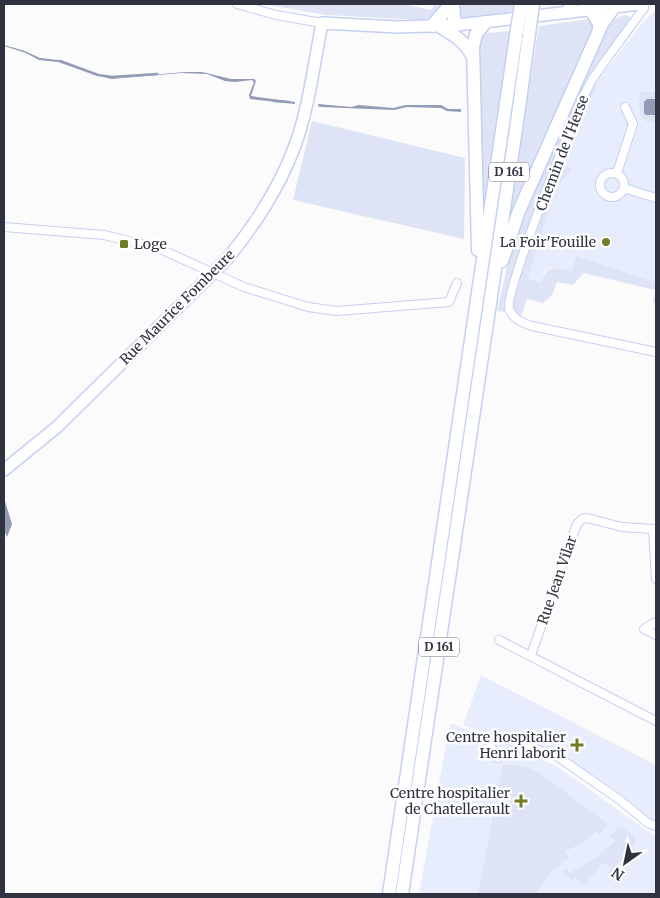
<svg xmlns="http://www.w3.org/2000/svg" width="660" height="898" viewBox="0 0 660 898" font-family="Merriweather,serif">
  <rect width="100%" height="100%" fill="#fbfbfb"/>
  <path fill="#e8edfe" d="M656,10V282L576,256L572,272L555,268H549L545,271L541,283L528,279L560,165L591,89L643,22Z
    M481,675L656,765V823L650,821L631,804L602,784V781L557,751L503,734L495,732L492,736L463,725Z
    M450,723L555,765L656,837V894H419Z"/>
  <path fill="#dee3f6" d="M263,4H403L431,10L436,4H447L432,18L420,20L327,15Z
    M456,4H514L513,11L458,18Z
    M626,15L630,17L631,20L593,72L519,256L510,281L504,312L497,311L508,263L521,224L579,86L603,33L612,21L621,16Z
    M590,19L596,26L502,254L539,26Z
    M510,31L482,236L476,49L480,38L486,33Z
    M591,89H596L579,120L563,166L571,168C568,176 559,181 555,189L528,279L541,283C547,263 554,268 572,271L576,256L656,282V303L653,302L655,290L583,273L573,285L557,282L552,295L543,303L527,299L521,316L517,314L512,307L516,283Z
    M639,92H656V122H647L640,116Z
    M312,121L465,158L464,239L293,200Z
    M506,764L530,768L541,774L608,824L600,835L596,831L586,840L565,852L569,857L549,874L535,894H478L502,769L503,766Z
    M619,828C625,828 635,835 636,842L610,874L608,873L611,868L604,862L584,886L575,878L572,881L563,873V872L566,869L570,873L598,856L615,841L610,836Z"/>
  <path fill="#939bb6" d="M4,45L25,51L40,58L58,60L102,76L116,78L185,72H202L231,79H254L256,81L251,96L295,102V104L250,99L249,95L254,82L252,80L235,82L225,81L207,74L182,73L111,79L58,62L39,60L26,53L4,46Z
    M647,99H656V115H646L644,113V102Z
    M318,104L351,107L359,105L393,108L406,105H441L448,109H461V112L447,111L441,108L407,107L394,110L321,107L318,106Z
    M4,498L12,524L7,537L4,530Z"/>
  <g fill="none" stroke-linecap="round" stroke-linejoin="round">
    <path stroke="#939bb6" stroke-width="2.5" d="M60,61L98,75L112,77L157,74
      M274,101L289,102"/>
    <defs>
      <path id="street" d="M237,4L276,15L322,23
        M645,4L644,8L608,57L593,78L583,97C572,124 504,293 509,309C513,319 523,323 532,326L656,352
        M600 185a12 12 0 1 1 24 0a12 12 0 1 1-24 0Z
        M617,173L633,124L625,107
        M624,188L656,198
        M4,227L104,235L158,248L244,287L308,307L337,311L449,302L457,283
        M656,622L644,629L656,635
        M499,640L656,721
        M531,655L577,524L582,519L587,518L622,527L653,529L656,579
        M498,758L490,745L493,738L496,736L558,757L620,800L648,823L656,826"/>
      <path id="secondary" d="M4,470L57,427L227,259C259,220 287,176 301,127C311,93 315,58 322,23L398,27L457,25L640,4"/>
      <path id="primary" d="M453,4L454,18L457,25
        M591,10L599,23V31
        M568,12L571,4
        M432,26L451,4
        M439,26C454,35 465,41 473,57
        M478,250L473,47L476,34L486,22
        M502,261L519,211L602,24L614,7L603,4
        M389,894L516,36
        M402,894L518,115L529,34"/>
    </defs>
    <use href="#street" stroke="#c5cff2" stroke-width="10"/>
    <use href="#secondary" stroke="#c5cff2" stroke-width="14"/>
    <use href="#primary" stroke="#c5cff2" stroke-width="15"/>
    <use href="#street" stroke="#fff" stroke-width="8"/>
    <use href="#secondary" stroke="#fff" stroke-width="11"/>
    <use href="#primary" stroke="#fff" stroke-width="12"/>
    <defs>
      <path id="primary-bridge" d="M529,34L533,4
        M516,36L521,4"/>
    </defs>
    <use href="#primary-bridge" stroke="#c5cff2" stroke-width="15" stroke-linecap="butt"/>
    <use href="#primary-bridge" stroke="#fff" stroke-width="12"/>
  </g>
  <g fill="#727b26" stroke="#fff" stroke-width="2">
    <circle cx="606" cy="242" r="5"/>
    <rect x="119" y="239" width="10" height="10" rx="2.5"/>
    <path d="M574.5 737.5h5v5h5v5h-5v5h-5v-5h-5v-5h5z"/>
    <path d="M518.5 793.5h5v5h5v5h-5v5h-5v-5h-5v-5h5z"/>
  </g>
  <g text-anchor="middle" stroke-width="5" stroke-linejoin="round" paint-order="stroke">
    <g fill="#fff" stroke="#6d7079" stroke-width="1">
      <rect x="489" y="162.5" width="40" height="19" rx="4"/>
      <rect x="419" y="637.5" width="40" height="19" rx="4"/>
    </g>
    <g font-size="12" font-weight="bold" fill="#2f3340">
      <text x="509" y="176">D 161</text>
      <text x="439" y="651">D 161</text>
    </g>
    <g font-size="14" fill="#2f3340" stroke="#fff">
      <text transform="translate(562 153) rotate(-69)" y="5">Chemin de l'Herse</text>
      <text transform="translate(177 307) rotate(-45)" y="5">Rue Maurice Fombeure</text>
      <text transform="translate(557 580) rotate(-71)" y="5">Rue Jean Vilar</text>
    </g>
    <g font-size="14" fill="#2f3340" stroke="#fff" text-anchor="end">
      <text x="596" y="247">La Foir'Fouille</text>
      <text x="134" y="249" text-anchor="start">Loge</text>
      <text x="566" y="742">Centre hospitalier<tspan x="566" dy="16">Henri laborit</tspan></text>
      <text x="510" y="798">Centre hospitalier<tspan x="510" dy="16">de Chatellerault</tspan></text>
    </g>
  </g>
  <rect width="660" height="898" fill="none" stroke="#2f3340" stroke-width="10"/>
  <g transform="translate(625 863) rotate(213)" stroke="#ffffff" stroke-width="4" paint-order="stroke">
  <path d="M0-4L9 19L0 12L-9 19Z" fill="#2f3340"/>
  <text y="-8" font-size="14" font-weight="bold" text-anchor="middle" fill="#2f3340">N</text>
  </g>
</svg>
